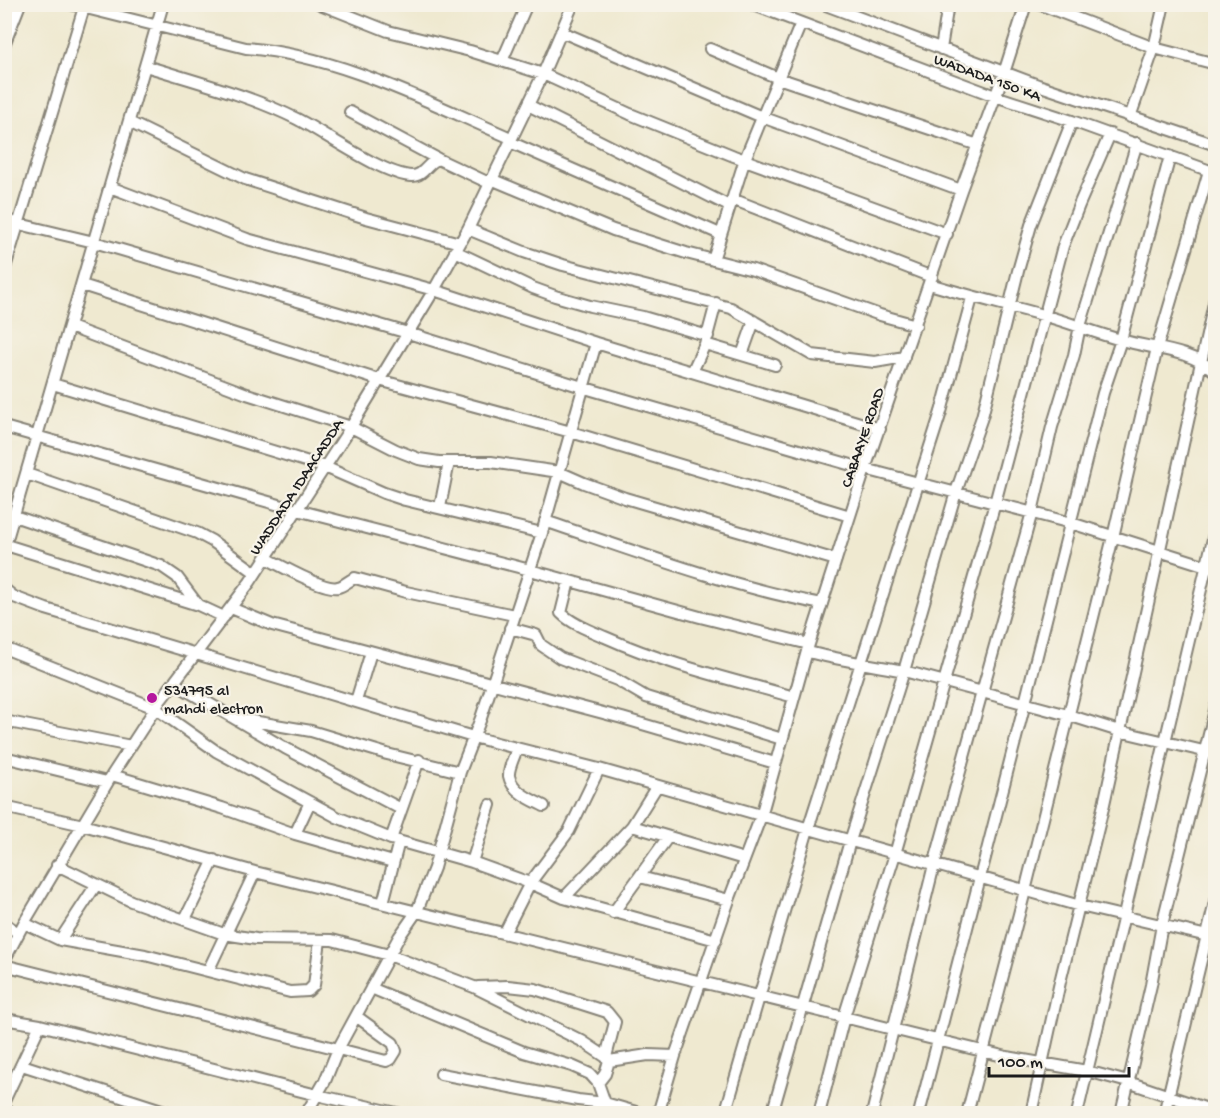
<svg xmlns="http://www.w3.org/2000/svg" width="1220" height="1118" viewBox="0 0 1220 1118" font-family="'Gochi Hand',sans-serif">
  <rect width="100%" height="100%" fill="#f7f3e8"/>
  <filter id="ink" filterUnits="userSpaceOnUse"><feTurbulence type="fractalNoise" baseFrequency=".0167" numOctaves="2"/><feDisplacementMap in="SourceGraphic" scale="12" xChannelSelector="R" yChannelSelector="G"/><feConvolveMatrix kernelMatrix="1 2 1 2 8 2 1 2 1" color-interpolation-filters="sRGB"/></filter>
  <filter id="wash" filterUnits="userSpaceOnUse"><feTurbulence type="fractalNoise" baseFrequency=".008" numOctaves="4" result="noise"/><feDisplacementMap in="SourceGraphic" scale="24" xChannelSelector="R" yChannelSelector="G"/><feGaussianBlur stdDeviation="1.35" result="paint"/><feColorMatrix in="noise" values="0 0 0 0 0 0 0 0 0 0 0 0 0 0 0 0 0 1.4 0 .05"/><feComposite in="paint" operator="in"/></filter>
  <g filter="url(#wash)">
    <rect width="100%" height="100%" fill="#efe9d0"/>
  </g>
  <g filter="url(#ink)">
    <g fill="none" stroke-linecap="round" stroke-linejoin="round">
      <defs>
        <path id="minor" d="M70,4L246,48C341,56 425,101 511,138
          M320,4L388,31L470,51L543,74L630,114L734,156L947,234
          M751,4L995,96L1072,121L1213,172
          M823,4L1038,85L1216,145
          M1039,4L1154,48L1216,64
          M562,32L762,117L961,190
          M4,45L20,4
          M710,49L778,78L978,145
          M941,49L948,4
          M502,61L527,4
          M146,66C197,82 249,95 297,119C325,133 383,175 412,176C424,176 427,163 438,159
          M528,105L729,206
          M350,112L438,159L489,183
          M1130,117L1154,48L1164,4
          M129,122L245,179L366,218L460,243
          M510,142L720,234
          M491,179L613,230L686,253L753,270L880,315L916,325
          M110,187L247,239L434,290L596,343L880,429
          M732,199L932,277
          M4,219L19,224L94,242L408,333L592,390L865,469L1071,523L1216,569
          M468,229L524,252L563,265L731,308L812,355L875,362L904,357
          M455,251L533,288L555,296L590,306L643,317L708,336
          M713,260L745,159L801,23
          M4,271L85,4
          M930,284C968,296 1007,305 1046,316C1071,323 1095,333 1121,340C1156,350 1186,348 1216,372
          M82,285L379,380L571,432L850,516
          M70,327L247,394L351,427L396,450L419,459L439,462H491L559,472L584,483L625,498L836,560
          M705,344L775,365
          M742,355L754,321
          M692,372L705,344L716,303
          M53,384L325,467L384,493L405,500L542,533
          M4,427L297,510L530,570L700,617L809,644
          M27,474L197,533L212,541L256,573
          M440,507L449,462
          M14,516L161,566L177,577L198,605L224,617
          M545,521C637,552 727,586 822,604
          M6,545L198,605
          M4,549L163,4
          M266,558C279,565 326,591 338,587C344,586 349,580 355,578L406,592L514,615
          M569,581L561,613C572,624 591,631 605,637C665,664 730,679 794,697
          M4,589L14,597L46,609L473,737L599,769L1080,906L1216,938
          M231,608L272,625L622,718L775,763
          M510,628L536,635L541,645L560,658L617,680L646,697L782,739
          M4,648L155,708L216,751L337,817L391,839L472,862L530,883L564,898L716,940
          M808,652C840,660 872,665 904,671L1068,715L1119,731L1216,754
          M174,683L285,748L401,809
          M356,701L371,652
          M241,719L311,731L387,754L460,772
          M4,721L131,746
          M517,748C515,756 508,768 509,776C512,792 532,800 544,806
          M4,757L107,782
          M112,775L222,808L295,834L393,862
          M4,807L83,825L255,872L937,1040L1007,1057L1087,1071L1128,1082L1216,1112
          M632,826L744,859
          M295,834L310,802
          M391,839L419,760
          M472,862L490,805
          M57,865L131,901L224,934L256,939L332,940L389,955L474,987L582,1041L606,1057L609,1061
          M640,877L729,900
          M564,898L632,826L657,786
          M383,903L399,841
          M613,913L668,837
          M185,919L214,860
          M4,923L18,933
          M24,923L60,940L145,955L290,992L308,991L314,985L320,940
          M505,932L530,883L569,831L599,769
          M60,940L96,885
          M4,961L24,923L112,775L160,701L250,582L349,430L434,290L468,229L543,74L573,4
          M4,965L386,1061L391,1059L396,1051L393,1043L356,1016
          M208,971L255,872
          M478,987L508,986L535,989L607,1012L615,1022L606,1057
          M371,988L524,1052L572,1066L590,1074L598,1083L605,1103
          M4,1019L40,1025L317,1095L401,1114
          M609,1061L648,1055L675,1056
          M22,1065L174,1114
          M441,1074L578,1100L605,1103L643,1114
          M598,1083L605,1074L609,1061
          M4,1101L40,1025
          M4,1110L14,1114
          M306,1114L325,1081L338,1049L399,937L417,911L434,868L460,772L481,718L542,533L596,343
          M658,1114L675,1056L729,900L761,816L809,644L865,469L961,190L1004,73L1026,4
          M725,1114L808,829L941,412L972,298
          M772,1114L850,841L904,671L956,492L982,417L1018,271L1031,225L1072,121
          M819,1114L844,1017L895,854L995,503L1063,246L1079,205L1110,134
          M872,1114L934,865L1032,512L1052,427L1074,355L1080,326L1137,143
          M919,1114L1025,703L1103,393L1121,340L1170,156
          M967,1114L1025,891L1113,537L1157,348L1209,171
          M1031,1114L1060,982L1104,804L1216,294
          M1077,1114L1216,526
          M1121,1114L1151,985L1162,925L1216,706
          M1164,1114L1216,898
          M1211,1114L1216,1091"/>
      </defs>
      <use href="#minor" stroke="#868276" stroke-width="14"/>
      <use href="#minor" stroke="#fff" stroke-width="10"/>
    </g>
  </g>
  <circle fill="#b5179e" stroke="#f7f3e8" stroke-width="2" cx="152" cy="698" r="6"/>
  <g text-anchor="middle" stroke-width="4.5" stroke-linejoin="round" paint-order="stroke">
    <g font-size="16" fill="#1c1c1c" stroke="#f7f3e8">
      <text transform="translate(988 76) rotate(20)" y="6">WADADA 150 KA</text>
      <text transform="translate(861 437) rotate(-71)" y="6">CABAAYE ROAD</text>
      <text transform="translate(295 486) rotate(-57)" y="6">WADDADA IDAACADDA</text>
    </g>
    <g font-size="16" fill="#1c1c1c" stroke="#f7f3e8" text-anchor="start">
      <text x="164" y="695">534795 al<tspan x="164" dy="18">mahdi electron</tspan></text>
    </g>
  </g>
  <rect width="1220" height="1118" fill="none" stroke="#f7f3e8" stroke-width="24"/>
  <path d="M989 1067v9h140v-9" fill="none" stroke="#1c1c1c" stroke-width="3"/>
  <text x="998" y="1067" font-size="18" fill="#1c1c1c" stroke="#f7f3e8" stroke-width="4.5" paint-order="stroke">100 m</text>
</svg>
